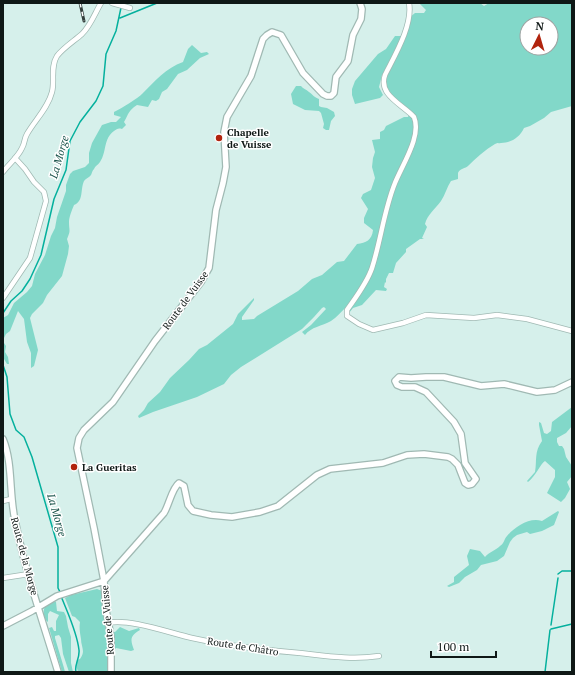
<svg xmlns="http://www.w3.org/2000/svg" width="575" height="675" viewBox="0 0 575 675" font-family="'PT Serif',serif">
  <rect width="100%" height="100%" fill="#d6f0eb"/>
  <path fill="#82d8c9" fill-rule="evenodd" d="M419,3H480L484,6L489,3H572V106L551,112L544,118L530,126L524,128C520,137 511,143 501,143C496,144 500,142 495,144C485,150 476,158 468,166C466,168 459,169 458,173C458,175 458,177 458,179L451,181C447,187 445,195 441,201C435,209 427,215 425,224L427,227L422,238L424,239H420L406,249V252L396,263L393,273H389L386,279V283L385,282L384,287L387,289L386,291L376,290L362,305L353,308L349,313L348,305C342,311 337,317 331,321C322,326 311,327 305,335L302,332L311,325L326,309L324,307L322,308L314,317L302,329L241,367L231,375L224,384L197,397L153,412L139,418L138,416L144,410L148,403L160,392L170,378L189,360L199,349L207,345L233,324L238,314L254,298V300L242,317V320L254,319L257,316L298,291L312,279L322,275L337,262L344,261L357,244C366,243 372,240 373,230L364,223V218L368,209L361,198L363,194L371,190L375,178L372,167L373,158L375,152L372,140L380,139V132L384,130L386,126L404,117H408L410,111L393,98L385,87L382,75L379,87L383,95L380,98L355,104L352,95V89L355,81L378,54L386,49L395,36H403L410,17L415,13H424L426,10ZM527,24H551V48H527Z
    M192,45L201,53L207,52L209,54L200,58L187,70L178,74L167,89L162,92L159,99L156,101L152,100L148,107L137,105C128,111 129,113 124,122L126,125L122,129C118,128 117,129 114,131C103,139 107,152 100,162C98,165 95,166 94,169C92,171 92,173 91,175C89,178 86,178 84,181C80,190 84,201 74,205C72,210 69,217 69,222C69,231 71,230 67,239L69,246L68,254L62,276L47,295L43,303L32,314L30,318L38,350L34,366L31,368V353L27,342L24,319L18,311L10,331L6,334L4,338V343L6,346L5,352L8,357L9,364H7L4,359L3,354V318L8,315L14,303L27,292L32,286L35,274L45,255L51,236L55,228L57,217L66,191V185L70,174L73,171L85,167L89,163V153L92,143L102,125L111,122H116L121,117L114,115V112C122,108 137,99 143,93C155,81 166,68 183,62L188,49Z
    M296,86H301C303,89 306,89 309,92C313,95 314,97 319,99V106L321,107L327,108L334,112L335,116L331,121L329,130H326L323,128L324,124L321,113L319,111L305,110L293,104L291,94Z
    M572,407V426L566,433L557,438V442L559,446H562L564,449L566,457L572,466V476L567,482L570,489L565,498L561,502L547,493L555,477V470L545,461C540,464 536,476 528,482L527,481L535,472C537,460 534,452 542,441L539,425V422L541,423L544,433L547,434L551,431L552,422Z
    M558,511L559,512L554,525L542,531L530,534L527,532L517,535L513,538L510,542L504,556L497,561L481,565L477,570L465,577L459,583L449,587L447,586L454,582V577L469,565L467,556L470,549L480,551L485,557C489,552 496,550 500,546C504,544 504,539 507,536C515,527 529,517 542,521Z
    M97,589L102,591V605L113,632H115L120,627L129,631L139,628L140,630C130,636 130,639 134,650L131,651L116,648L109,656L107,672H78L76,665L77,660L80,659C86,651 81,647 81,639C80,633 79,628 80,622L75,617L72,616L65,598L71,595Z
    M54,601L56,602L57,611L64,612L66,616L68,627L71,637V663L73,672H69L63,654L61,638L59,635L55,636V638L64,668L65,672H62L49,628L52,627L54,631H56V621L59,615L50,611L48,614V622C43,619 43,611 45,606Z"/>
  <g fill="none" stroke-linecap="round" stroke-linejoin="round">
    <path stroke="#04b09d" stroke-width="1.5" d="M120,18L157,3
      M3,313L11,301L22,291L30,279L41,255L54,199L66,170L70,141L80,122L96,101L103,86L106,54L116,31L122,3
      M3,365L7,377L10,414L16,430L24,437L32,457L58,547V588L60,592
      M558,574L562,571H572
      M61,596C68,614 77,632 79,650C80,658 74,665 76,672
      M551,625L558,578
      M551,629L572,624
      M545,672L550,630"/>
    <defs>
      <path id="minor" d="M112,3L130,8
        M409,3C413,25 395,55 385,75C378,95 402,104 414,117C422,136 402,165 395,183C384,210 381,240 372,268C367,283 356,297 347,310V316L359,324L373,330L403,323L426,315L474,318L497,315L527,319L572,331
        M3,172C9,164 18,157 22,148C25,143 24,139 27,134C35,120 48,108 52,92C55,81 50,67 57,56C63,48 74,41 82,34C91,25 95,13 101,3
        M3,298L30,258L46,201L44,192L34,182L25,169L15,158
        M3,501L11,499
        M3,578L29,574
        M108,623C128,618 170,633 192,638C228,646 263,650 300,653C327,656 352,660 379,656"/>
      <path id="tertiary" d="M3,439C13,463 9,494 15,520C25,571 43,622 58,672
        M3,626L32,611L57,596L104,581L164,513C169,505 172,488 179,483L184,486L188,505L193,511L211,515L232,517L260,512L278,506L317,475L330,469L383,463L407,455L424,454L448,457L452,459L458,465L465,483L468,485L472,484L476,479L465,463L461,434L454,422L426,392L415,387H402L397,385L395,381L399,377L411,378L426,377H444L481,386L504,384L537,392L555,390L572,382
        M111,672V637L106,610L104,581L94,528L77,448L79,438L84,430L113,402L155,341L201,282L209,268L216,210L223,183L226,167L224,132L227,117L251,76L263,39L267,35L272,32L281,35L303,73L323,94L327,96H331L334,93L336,77L348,61L353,35L361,19L362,9L360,3"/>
    </defs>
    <use href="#minor" stroke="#a0b9b3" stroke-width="6"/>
    <use href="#tertiary" stroke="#a0b9b3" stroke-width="8"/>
    <use href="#minor" stroke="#fff" stroke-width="4.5"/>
    <use href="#tertiary" stroke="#fff" stroke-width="5.5"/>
    <defs>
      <path id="rail" d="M80,3L84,21"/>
    </defs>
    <use href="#rail" stroke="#323e3b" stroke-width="3"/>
    <use href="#rail" stroke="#fff" stroke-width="1.5" stroke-dasharray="4.5" stroke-linecap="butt"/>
  </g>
  <g fill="#b1240e" stroke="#fff" stroke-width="1.5">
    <circle cx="219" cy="138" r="4"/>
    <circle cx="74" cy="467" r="4"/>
  </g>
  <g text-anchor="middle" stroke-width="3" stroke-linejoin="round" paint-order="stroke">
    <g font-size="10" font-weight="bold" fill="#0f1816" stroke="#fff" text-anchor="start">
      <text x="227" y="136">Chapelle<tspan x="227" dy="12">de Vuisse</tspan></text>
      <text x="82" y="471">La Gueritas</text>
    </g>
    <g font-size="10" fill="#0f1816" stroke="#fff">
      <text transform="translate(185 300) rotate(-54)" y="4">Route de Vuisse</text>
      <text transform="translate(25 556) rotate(75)" y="4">Route de la Morge</text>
      <text transform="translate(107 620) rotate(-95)" y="4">Route de Vuisse</text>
      <text transform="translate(243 646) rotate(9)" y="4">Route de Châtro</text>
    </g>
    <g font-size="11" font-style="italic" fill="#19534a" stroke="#fff">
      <text transform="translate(59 157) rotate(-74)" y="4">La Morge</text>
      <text transform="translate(57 515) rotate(74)" y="4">La Morge</text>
    </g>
  </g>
  <rect width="575" height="675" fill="none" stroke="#0f1816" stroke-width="8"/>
  <g transform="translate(539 36) rotate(5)"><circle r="19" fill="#ffffff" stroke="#9fa3a2"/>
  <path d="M0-3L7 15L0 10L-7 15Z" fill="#b1240e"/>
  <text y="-6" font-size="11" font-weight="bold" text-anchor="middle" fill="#0f1816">N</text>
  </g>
  <path d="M431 651v6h65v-6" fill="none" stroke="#0f1816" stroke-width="2"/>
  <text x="437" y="651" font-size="12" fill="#0f1816" stroke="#ffffff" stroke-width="3" paint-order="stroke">100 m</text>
</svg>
